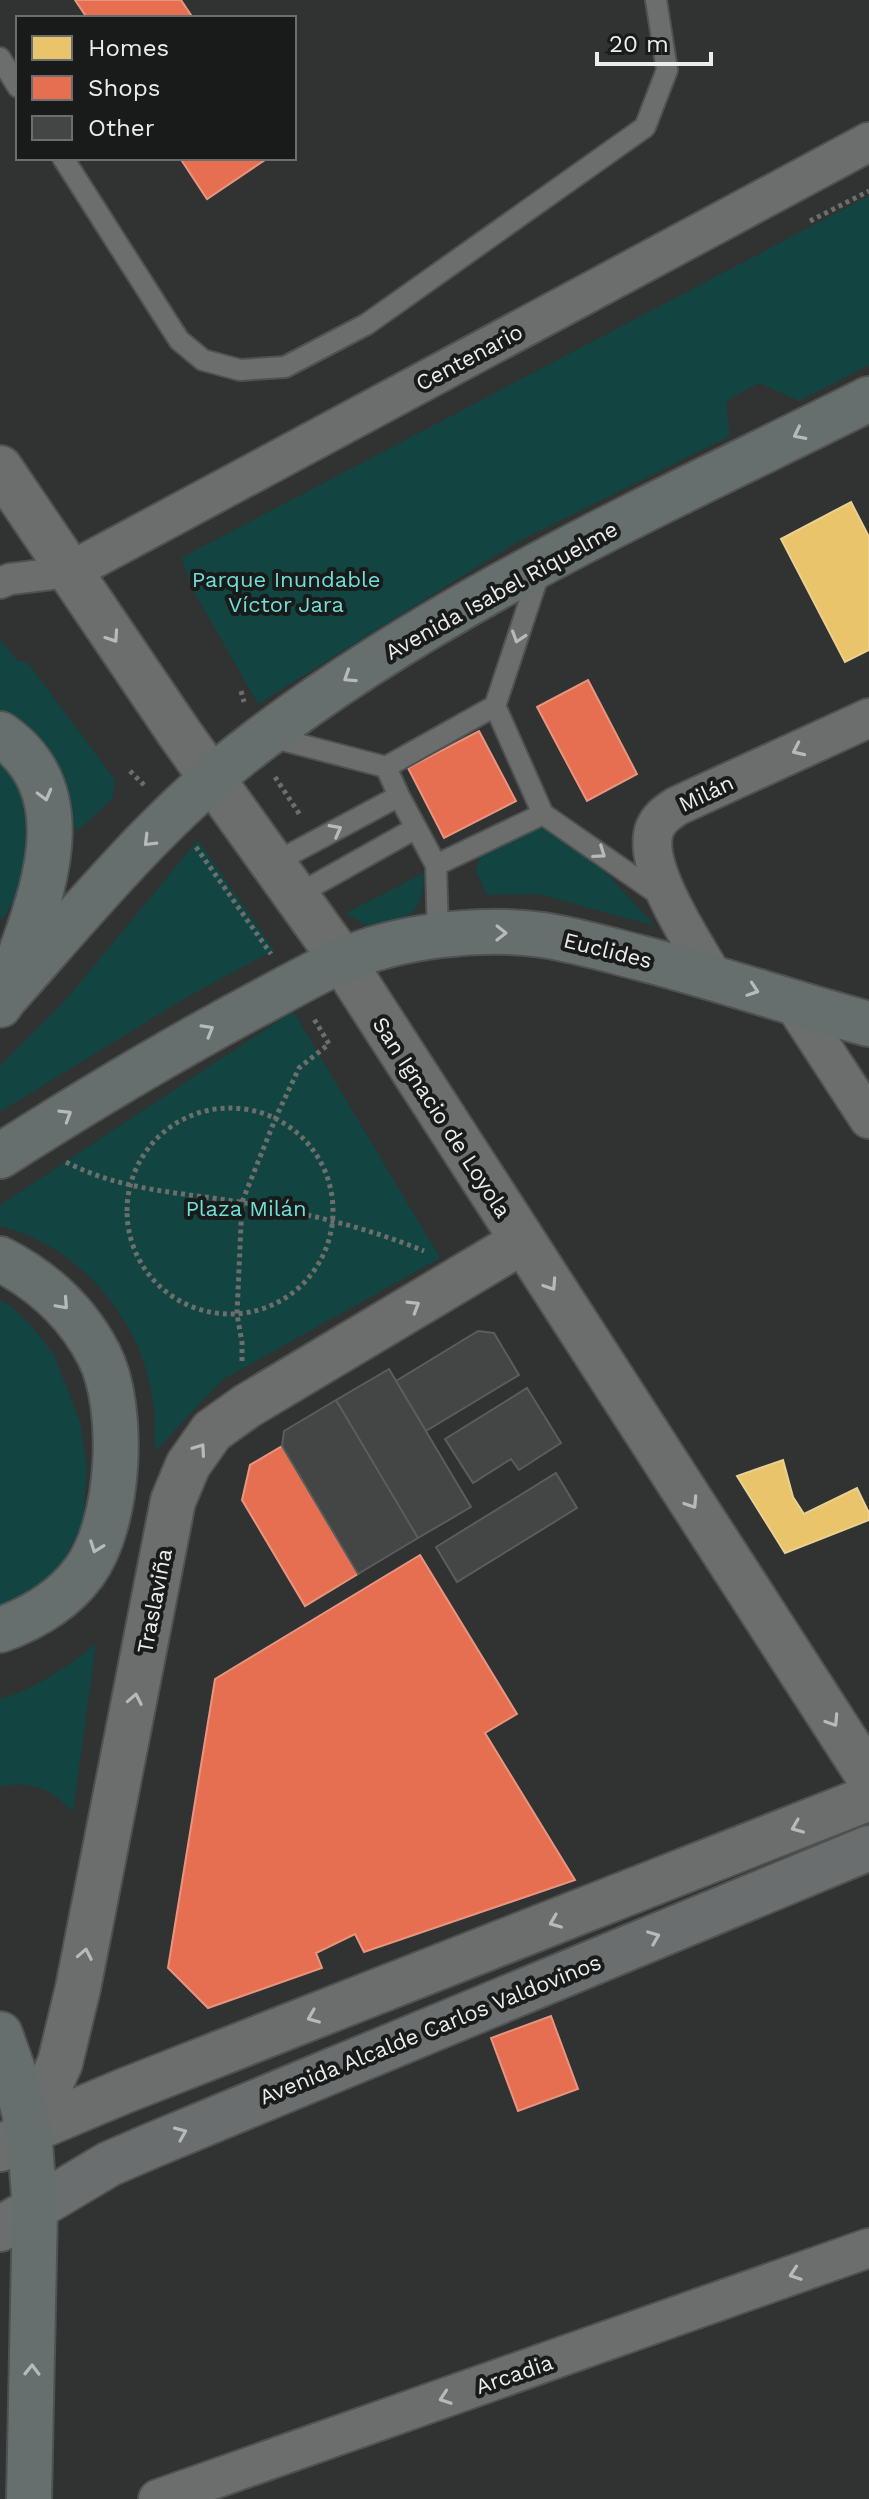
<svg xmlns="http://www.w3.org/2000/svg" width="869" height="2499" viewBox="0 0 869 2499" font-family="'Work Sans',sans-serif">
  <rect width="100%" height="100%" fill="#313232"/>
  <path fill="#124542" d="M869,196V365L799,401L759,383L726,401L730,436L515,543L258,704L196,595L181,558Z
    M0,640L18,661L27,662L115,780L112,799L76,832L70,804L60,780L11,717L0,709Z
    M0,750L27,779L29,878L0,922Z
    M528,820L570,838L598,864L655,926L539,894L487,895L476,871L485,838Z
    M198,840L274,950L187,997L0,1112V1066L64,1002Z
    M424,873C423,919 406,919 367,926L346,913Z
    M293,1011L440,1258L222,1380L155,1451C155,1430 155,1410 151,1389C137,1314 75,1244 0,1226V1205Z
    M0,1301L11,1306L34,1329L54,1355L80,1422L87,1468L83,1522L60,1568L25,1602L0,1610Z
    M96,1644L73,1812C47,1787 36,1782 0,1786V1699C37,1688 66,1668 96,1644Z"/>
  <path fill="#e9c46a" stroke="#ead091" stroke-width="2" d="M851,502L869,537V650L845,662L781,539Z
    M783,1460L793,1497L804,1514L857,1488L869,1513V1520L785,1553L737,1476Z"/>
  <path fill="#e76f51" stroke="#e89580" stroke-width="2" d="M75,0H181L193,18H87Z
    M180,158H268L207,199Z
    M588,680L637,774L587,801L537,707Z
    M479,731L516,801L444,838L408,768Z
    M282,1446L358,1574L305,1606L242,1500L250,1465Z
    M420,1555L517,1714L485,1733L575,1880L364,1952L355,1934L316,1953L322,1968L208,2008L168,1968L215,1679Z
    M551,2016L578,2089L518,2111L491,2038Z"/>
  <path fill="#444645" stroke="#5b5c5c" stroke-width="2" d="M478,1331L494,1333L519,1375L426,1431L396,1381Z
    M389,1369L471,1507L418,1538L336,1400Z
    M527,1388L561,1443L519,1470L511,1459L473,1483L445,1439Z
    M336,1400L418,1538L358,1574L282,1446L284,1431Z
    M556,1473L577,1508L457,1582L436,1547Z"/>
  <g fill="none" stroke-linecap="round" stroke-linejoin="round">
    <defs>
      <path id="service" d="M0,58L18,87
        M63,158L179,340L203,360L240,370L285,367L367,324L645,127L667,70L656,0
        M540,570L495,706L543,814L664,898
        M267,736L386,767L495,706
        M386,767L399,796L436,865L543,814
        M272,864L399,796
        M436,865L438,936
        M295,896L416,828"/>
      <path id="pedestrian" d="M0,583L10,579L69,572"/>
      <path id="minor" d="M69,572L869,142
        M713,977C694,944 640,865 655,828C660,817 668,812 677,806L869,718
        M794,1004L869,1119
        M158,2499L869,2248"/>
      <path id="tertiary" d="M0,468L180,734L342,960L869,1777
        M29,2131L60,2063L78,1988L173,1501L188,1465L212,1431L247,1406L523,1241
        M0,2149L29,2131L124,2091L869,1798"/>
      <path id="secondary" d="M0,2229L109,2164L153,2145L869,1848"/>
      <path id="primary" d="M3,1000C81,913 159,816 253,745C440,601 659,504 869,399
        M0,1156C86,1101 174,1048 265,1000C290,987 315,972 341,961C398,936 481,926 543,935C575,940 606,949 637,957C715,977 791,1003 869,1024
        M0,2034L14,2073L29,2131L35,2208L29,2499"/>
      <path id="trunk" d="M0,734C76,786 49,875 23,947C16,966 11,989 0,1005
        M0,1259C43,1281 77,1312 99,1355C126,1408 120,1524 84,1572C63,1601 33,1618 0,1630"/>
    </defs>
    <use href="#service" stroke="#505151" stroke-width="24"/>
    <use href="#pedestrian" stroke="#505151" stroke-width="34"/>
    <use href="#minor" stroke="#505151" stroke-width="42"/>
    <use href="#tertiary" stroke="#505151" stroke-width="48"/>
    <use href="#secondary" stroke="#505151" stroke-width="48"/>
    <use href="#primary" stroke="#505151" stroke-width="48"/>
    <use href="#trunk" stroke="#505151" stroke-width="48"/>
    <path stroke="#6c6d6d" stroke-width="5" stroke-dasharray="4 4" stroke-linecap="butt" d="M810,221L869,191
      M241,691L244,702
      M130,771L144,785
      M275,777L300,815
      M196,847L271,954
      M127 1211a103 103 0 1 1 206 0a103 103 0 1 1-206 0Z
      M66,1162C122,1191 179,1192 239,1202C302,1212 366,1227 424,1251
      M242,1361V1343L237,1314L242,1202L276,1117L299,1068L329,1044L314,1019"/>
    <use href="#service" stroke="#6c6e6e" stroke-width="20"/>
    <use href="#pedestrian" stroke="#6c6e6e" stroke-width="30"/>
    <use href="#minor" stroke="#6c6e6e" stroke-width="38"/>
    <use href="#tertiary" stroke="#6c6e6e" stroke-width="44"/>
    <use href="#secondary" stroke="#6a6e6e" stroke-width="44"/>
    <use href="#primary" stroke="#676e6e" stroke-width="44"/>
    <use href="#trunk" stroke="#666e6e" stroke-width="44"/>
  </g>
  <defs><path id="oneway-chevron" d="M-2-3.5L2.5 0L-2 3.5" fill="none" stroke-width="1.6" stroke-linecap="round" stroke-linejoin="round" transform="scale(2)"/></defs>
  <g stroke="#b6baba">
    <use href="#oneway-chevron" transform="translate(799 434) rotate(153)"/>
    <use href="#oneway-chevron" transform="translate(349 677) rotate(147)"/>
    <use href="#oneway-chevron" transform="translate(45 795) rotate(75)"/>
    <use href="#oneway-chevron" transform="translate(149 841) rotate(135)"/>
    <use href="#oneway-chevron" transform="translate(501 933) rotate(1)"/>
    <use href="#oneway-chevron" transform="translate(753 990) rotate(19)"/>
    <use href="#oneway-chevron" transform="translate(208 1030) rotate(-30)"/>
    <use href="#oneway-chevron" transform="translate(66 1115) rotate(-32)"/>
    <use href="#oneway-chevron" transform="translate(63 1304) rotate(48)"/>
    <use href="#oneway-chevron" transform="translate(96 1547) rotate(110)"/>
    <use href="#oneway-chevron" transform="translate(32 2370) rotate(-89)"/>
  </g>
  <g stroke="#b8baba">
    <use href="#oneway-chevron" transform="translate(113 637) rotate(56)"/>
    <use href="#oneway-chevron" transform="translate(518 637) rotate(108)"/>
    <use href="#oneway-chevron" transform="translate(798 750) rotate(155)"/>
    <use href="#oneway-chevron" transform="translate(336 830) rotate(-28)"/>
    <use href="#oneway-chevron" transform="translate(600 853) rotate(35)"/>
    <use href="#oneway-chevron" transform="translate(551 1285) rotate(57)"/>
    <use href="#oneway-chevron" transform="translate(414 1306) rotate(-31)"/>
    <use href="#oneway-chevron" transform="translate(200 1449) rotate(-55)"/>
    <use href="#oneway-chevron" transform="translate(692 1503) rotate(57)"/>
    <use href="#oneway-chevron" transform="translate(135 1699) rotate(-79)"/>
    <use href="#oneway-chevron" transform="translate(833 1721) rotate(57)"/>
    <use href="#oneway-chevron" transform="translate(797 1827) rotate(158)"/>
    <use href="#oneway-chevron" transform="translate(555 1922) rotate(158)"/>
    <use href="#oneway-chevron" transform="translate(85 1954) rotate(-79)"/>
    <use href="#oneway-chevron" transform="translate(313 2017) rotate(158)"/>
    <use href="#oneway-chevron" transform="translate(795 2274) rotate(161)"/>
    <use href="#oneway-chevron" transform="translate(445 2398) rotate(161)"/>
  </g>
  <g stroke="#b7baba">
    <use href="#oneway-chevron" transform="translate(654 1937) rotate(-22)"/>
    <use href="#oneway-chevron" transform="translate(181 2133) rotate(-23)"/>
  </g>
  <g text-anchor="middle" stroke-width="8" stroke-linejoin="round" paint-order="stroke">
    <g font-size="22" fill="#ebeded" stroke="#191b1b">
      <text transform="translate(469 357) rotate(-28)" y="8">Centenario</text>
      <text transform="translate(501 590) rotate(-29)" y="8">Avenida Isabel Riquelme</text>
      <text transform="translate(706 793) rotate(-25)" y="8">Milán</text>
      <text transform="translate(608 950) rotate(14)" y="8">Euclides</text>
      <text transform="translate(442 1117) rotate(57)" y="8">San Ignacio de Loyola</text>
      <text transform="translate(154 1601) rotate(-79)" y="8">Traslaviña</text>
      <text transform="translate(430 2029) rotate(-22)" y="8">Avenida Alcalde Carlos Valdovinos</text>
      <text transform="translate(514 2374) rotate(-19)" y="8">Arcadia</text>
    </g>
    <g font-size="22" fill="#71dfd8" stroke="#191b1b">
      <text x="286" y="587">Parque Inundable<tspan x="286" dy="25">Víctor Jara</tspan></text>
      <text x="246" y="1216">Plaza Milán</text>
    </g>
  </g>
  <rect x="16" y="16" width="280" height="144" fill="#191b1b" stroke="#6d6f6f" stroke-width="2"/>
  <rect x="32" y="36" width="40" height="24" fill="#e9c46a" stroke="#6d6f6f" stroke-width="2"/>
  <text x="88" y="56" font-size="24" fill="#ebeded">Homes</text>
  <rect x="32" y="76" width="40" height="24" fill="#e76f51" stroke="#6d6f6f" stroke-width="2"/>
  <text x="88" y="96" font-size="24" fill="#ebeded">Shops</text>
  <rect x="32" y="116" width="40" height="24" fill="#444645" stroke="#6d6f6f" stroke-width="2"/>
  <text x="88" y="136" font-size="24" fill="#ebeded">Other</text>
  <path d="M597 52v12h114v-12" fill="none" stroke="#ebeded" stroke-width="4"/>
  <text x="609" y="52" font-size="24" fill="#ebeded" stroke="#191b1b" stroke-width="6" paint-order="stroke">20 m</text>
</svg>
